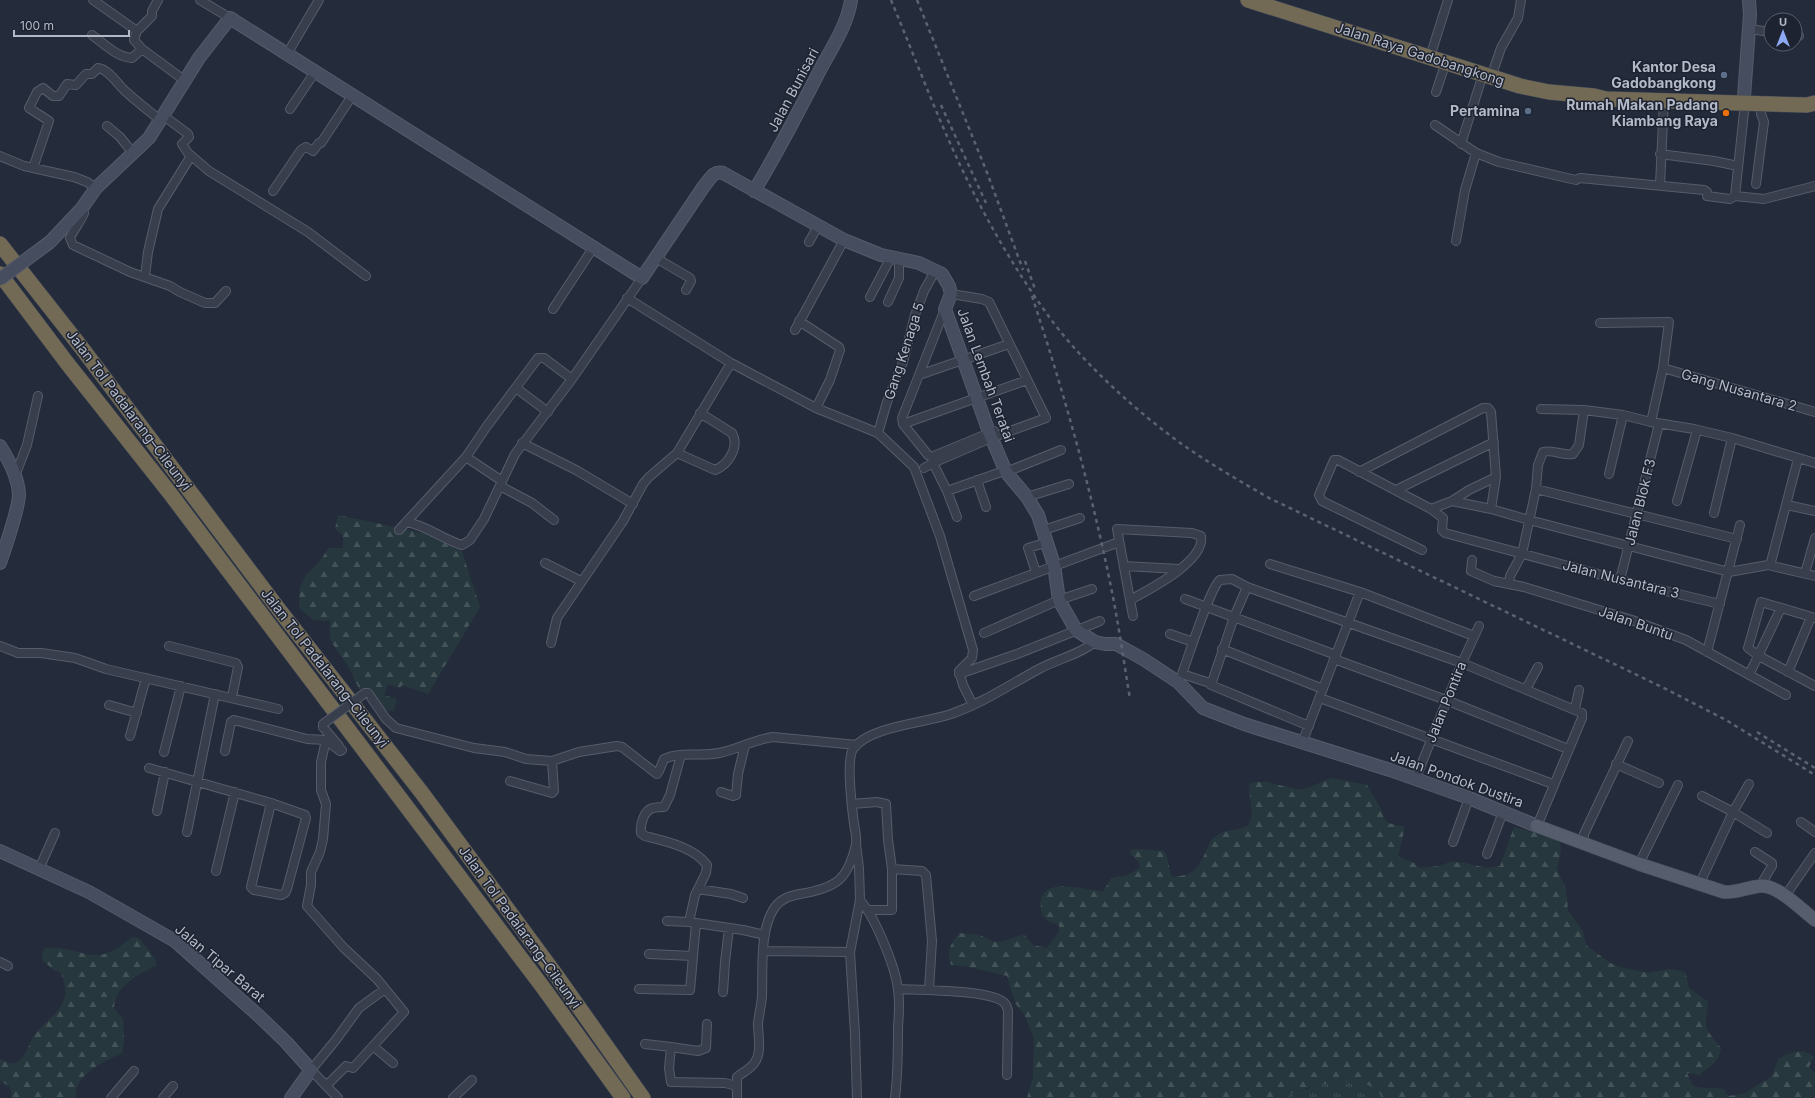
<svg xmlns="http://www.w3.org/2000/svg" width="1815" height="1098" viewBox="0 0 1815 1098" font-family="Inter,sans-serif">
  <defs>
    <pattern id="grass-tufts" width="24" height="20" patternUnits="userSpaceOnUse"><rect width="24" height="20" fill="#26383d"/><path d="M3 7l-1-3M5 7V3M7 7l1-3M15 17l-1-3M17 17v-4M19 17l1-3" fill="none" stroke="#435358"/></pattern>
    <pattern id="forest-firs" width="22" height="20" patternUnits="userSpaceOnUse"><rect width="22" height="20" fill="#26383d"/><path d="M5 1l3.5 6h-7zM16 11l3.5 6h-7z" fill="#435358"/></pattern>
  </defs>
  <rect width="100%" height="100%" fill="#242c3c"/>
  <path fill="url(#grass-tufts)" d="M1349,1081H1355L1377,1088L1382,1098H1289V1094L1308,1089L1313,1084H1338Z"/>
  <path fill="url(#forest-firs)" d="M338,515L432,535L461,549L480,607L428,694L402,685L400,688L388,684L384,695L397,699L393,711C363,709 360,688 348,666C343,658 336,651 332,642C329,636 330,627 330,621L313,620L299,608L300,587L306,575L316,566L329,548H343V535L335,529Z
    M1332,778L1367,785L1381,809L1385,820L1388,823L1405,827L1398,856L1414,863L1419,868L1440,866L1450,862L1465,863L1487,868L1500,866L1514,827L1554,838L1560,843L1561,850L1557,870L1566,889L1568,910L1583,932L1586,945L1610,963L1624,968L1648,973L1670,969L1685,972L1689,988L1708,1002C1704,1029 1704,1027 1721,1048C1719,1062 1709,1067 1699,1075L1687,1073L1693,1086C1703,1089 1713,1087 1724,1089L1728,1096L1743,1094L1771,1077L1779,1058C1795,1052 1800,1047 1814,1057L1809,1067L1815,1073V1098H1382L1377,1088L1355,1081L1338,1084H1313L1308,1088L1289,1094V1098H1027L1033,1077L1034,1038L1024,1014L1015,1003L1007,976L966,966L951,965C946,951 951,943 959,933L980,935L993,942H1000L1024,934L1033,945L1047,948L1059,931V925C1048,921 1042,920 1041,908C1036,875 1084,889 1103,892L1111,878C1123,876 1132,876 1140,866L1139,862L1130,854L1131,850C1140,848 1153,851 1164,851C1169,858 1168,868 1172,877C1195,875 1198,869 1207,849C1210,844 1211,839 1216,836C1225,829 1238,831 1248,826L1252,816L1249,787L1252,782H1266L1302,790Z
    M132,937L139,938L156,960V966C138,974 115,986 114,1008L123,1019L124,1040L122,1053C104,1062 73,1074 76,1098H11L12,1093L9,1086L0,1081V1059C6,1063 14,1066 20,1060C27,1054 30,1041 36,1033C46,1021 60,1013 65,997C67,989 63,980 61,972L54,970L43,961L42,954L45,948C85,945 93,972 132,937Z"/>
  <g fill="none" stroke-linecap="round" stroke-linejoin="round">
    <defs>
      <path id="street" d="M93,0L137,31
        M158,0L152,11V16L137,31L134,40L142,49L184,80
        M200,0L230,18
        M1749,29L1771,32
        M92,35C104,44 117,57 132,58L142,49
        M1795,36H1799
        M287,54L319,0
        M1430,57L1448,0
        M1491,77L1501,48L1518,18L1521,0
        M1436,92L1446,62
        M290,109L315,72
        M164,116L188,134L189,137L182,144L188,153L209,171L308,232L366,276
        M1435,125L1476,153L1499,162L1576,180L1580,178L1704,190L1707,192V196L1730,199L1735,196L1764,199L1815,186
        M107,126L120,137L133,153
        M1461,144L1483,74
        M1660,154L1714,161L1738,166
        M0,156L24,166L74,177L87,182L96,188
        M33,168L49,121L29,108L37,92L43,88L53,96H59L67,84L76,85L86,74H92L98,68C108,69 117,83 124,90C136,101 149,111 161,121
        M1756,184L1764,122L1761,114L1762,104
        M1660,185L1664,100
        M273,191L301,150L306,147L313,151L319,143H321L352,96
        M1735,196L1745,103
        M82,208L84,213C81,221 74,229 70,238L73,245L130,272L170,286L180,292L205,303H215L226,291
        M1456,241L1465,190L1476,153
        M809,242L818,226
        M656,258L690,278L691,281L686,290
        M145,276L148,252L158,209L191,156
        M951,294L982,299L989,302L1046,418L991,438L933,463L947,491L957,517
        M870,297L891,257
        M627,298L731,363L816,408L878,433L914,467L940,536L973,650L972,658L959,671L963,685L973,705
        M888,302L899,278V259
        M553,309L593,248
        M945,309L902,418L903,424L928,455L931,457L994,431
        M799,321L839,347L840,350L830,380L816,408
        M1600,323L1669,322L1663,368L1651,422
        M795,330L844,240
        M1663,368L1815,412
        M919,375L1009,344
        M516,388L548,412
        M1541,409L1584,410L1623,415L1651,422L1694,429L1732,438L1815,463
        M1584,410L1579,445L1573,454C1563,456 1553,449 1543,452L1538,465L1536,489L1522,554L1510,576L1509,584L1524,587L1632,620L1686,640L1786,695
        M903,424L1027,380
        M878,433L887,402L903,362L915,315L924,291L935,271
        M522,443L576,470L633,504
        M677,453L715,470C728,465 740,447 732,433L700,413
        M466,457L502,481
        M924,468L933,463
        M1359,472L1483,408H1488L1491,412L1496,477L1491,509
        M1609,474L1623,415
        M15,476L27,445L38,396
        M977,480L986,507
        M500,486L532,503L554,520
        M1536,489L1737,539
        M1396,490L1494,442
        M947,491L1001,472H1006L1061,450
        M1027,497L1069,484
        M1452,501L1491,509L1529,520L1729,572L1768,565L1771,562L1798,459
        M1677,501L1697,430
        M1787,505L1815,511
        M1431,509L1452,501L1469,490L1496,477
        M1714,513L1732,438
        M406,522C426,525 442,539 462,545L470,540L484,519L515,454L572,379L642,278
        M399,530L466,457L487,426L538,358H544L572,379
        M1044,530L1080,518
        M1422,550L1322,501L1319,495L1334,460H1338L1431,509L1443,518L1442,530L1445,533L1620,580L1720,604
        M1472,560L1471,571L1494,581L1509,584
        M545,563L581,581
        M1270,564L1360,592L1474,636
        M1768,565L1815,576
        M1124,566L1179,569
        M1036,572L1028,548L1048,542
        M1805,573L1815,538
        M1620,580L1659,424
        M974,596L1119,542
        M1185,599L1336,655
        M1130,600C1148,590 1206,561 1201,536L1192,533L1117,529L1133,616
        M1815,618L1761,602L1748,648L1759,656L1815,686
        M984,633L1059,600L1092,589
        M1170,634L1193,642
        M551,643L557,618L623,521L643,484L649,477L677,453L731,363
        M0,646L18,653H41L75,658L106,669L278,709
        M169,646L236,663L238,667L232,697
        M1222,649L1323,689
        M1707,652L1740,525
        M1334,659L1446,700L1568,749
        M1788,672L1811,617
        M959,674L1017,654L1100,621
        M1749,675L1781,608
        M1210,683L1182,674C1188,658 1210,588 1220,580L1232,579L1247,587
        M1526,689L1538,667
        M368,693L386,719L396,728L474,748L505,752L526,759L552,761L579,752L617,746L622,747L657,774L659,771L664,759C681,751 701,757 719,753C739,749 752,740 773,737L857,745
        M1320,698L1553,784
        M109,705L137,713
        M1575,709L1579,690
        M1309,726L1211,685L1234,617L1247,587L1462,663L1582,713V718L1537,826
        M323,727L339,746
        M130,736L146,678
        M1302,743L1360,592
        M225,751L231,722L234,720L307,739L326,740
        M164,752L181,686
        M681,755L670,795L664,807C660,807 657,807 653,808C644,810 640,824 641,833L645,836C665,841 694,847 707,865L706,873L695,895L689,922L743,930L765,935
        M1616,764L1659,783
        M149,768L271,803L305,815L306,818L287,889L285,893L281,895L254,890L251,887L271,803
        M1415,780L1462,663L1479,626
        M510,781L552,793L554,791L552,761
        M721,792L733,796L736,795L738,774L745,745
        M1702,796L1733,812L1767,833
        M852,804L877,802L886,804L888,840L892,869L922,871L926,875L932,941L929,990
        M157,811L165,772
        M1801,822L1815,832
        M187,832L215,694
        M1453,842L1469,798
        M1584,843V834L1628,741
        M856,844L859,868L860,900L850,952L855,1034L857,1098
        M1755,852L1772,863V866L1760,886
        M1487,854L1503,812
        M1639,864L1678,785
        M39,869L55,833
        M216,871L235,792
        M1700,883L1733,812L1749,784
        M698,889L731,894L743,898
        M1785,896L1815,853
        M860,900C875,917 896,968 898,990C900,1002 899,1015 898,1027C898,1051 898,1074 895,1098
        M868,910H892V869
        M667,921L689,922
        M764,951L850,952
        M649,954L693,956
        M0,962L8,966
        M639,989L690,990L696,923
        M898,989C921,990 986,990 1002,1001C1007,1004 1007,1007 1008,1011L1007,1075
        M723,992L725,962L729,928
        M707,1024L706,1048L698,1051L671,1047L669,1068L671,1082L725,1083L737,1086
        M645,1044L671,1047
        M373,1046L393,1063
        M326,1086L346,1066L353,1068L404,1012L377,979L343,947L307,906L311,885V872L320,852L323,839L326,804L321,790V762L326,740L340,751L342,750
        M111,1098L134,1071
        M163,1098L173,1086
        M338,1098L311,1070L335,1041L359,1008L385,989
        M453,1098L472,1080
        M737,1098V1077C743,1072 751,1069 755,1062C762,1052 758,1035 758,1023C759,1015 761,1006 762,997C763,971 759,929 775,907C782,898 790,896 800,894C836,888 848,880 856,844C857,838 855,830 854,824C852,810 846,760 853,749C869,726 926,723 951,714C983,703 1009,685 1039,669C1057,659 1079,655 1095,642"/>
      <path id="secondary" d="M1744,97L1750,14L1749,0
        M754,191C778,152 799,111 820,70C831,49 848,24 851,0
        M50,242L82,208L96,188L149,138L199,58L230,18L642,278L704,186C710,179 714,170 723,173L844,240L881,255L919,263L942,274L949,286L951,294L945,309L989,432L1006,472L1027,497L1038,515L1054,565L1059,600L1076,630L1095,642L1105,644H1116L1143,659L1178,682L1203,708L1244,724L1390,770L1469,798L1537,826
        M0,446C9,460 18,477 19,494C19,509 5,548 0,563
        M0,851L89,892L175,941L259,1016L286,1042L311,1070L291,1098"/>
      <path id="primary" d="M1537,826L1639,864L1724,892C1737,893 1748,887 1761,886C1778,885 1802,910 1815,920"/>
      <path id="highway" d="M1248,0L1520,86L1549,92L1594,96L1606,99L1807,105L1815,103
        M0,244L81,347L280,611L422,793L556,975L643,1098
        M0,274L67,363L169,492L542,986L623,1098"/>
    </defs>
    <use href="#street" stroke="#565c6a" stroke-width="10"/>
    <use href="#secondary" stroke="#565c6a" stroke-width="14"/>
    <use href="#primary" stroke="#414755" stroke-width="14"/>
    <use href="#highway" stroke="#434957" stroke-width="16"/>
    <use href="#street" stroke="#383e4c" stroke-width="8"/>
    <use href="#secondary" stroke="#464d5f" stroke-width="12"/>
    <use href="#primary" stroke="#565d6c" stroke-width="13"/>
    <use href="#highway" stroke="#726a55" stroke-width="15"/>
    <path stroke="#5a6273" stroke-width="2.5" stroke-dasharray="4 4" stroke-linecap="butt" d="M891,0C914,55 935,112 961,167C985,218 1014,268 1047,314C1077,356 1123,399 1163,430C1196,456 1233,477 1269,498L1662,687L1726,720L1815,775
      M917,0L988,175L1023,270
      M941,105L986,203
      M1025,261L1035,289
      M1032,296C1064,393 1092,492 1112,592C1119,627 1124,663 1130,699
      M1757,732L1815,768"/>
    <defs>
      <path id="street-bridge" d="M323,727V724L365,693H368"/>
      <path id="secondary-bridge" d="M0,279L50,242"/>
    </defs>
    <use href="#street-bridge" stroke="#565c6a" stroke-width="10" stroke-linecap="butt"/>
    <use href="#secondary-bridge" stroke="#565c6a" stroke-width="14" stroke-linecap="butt"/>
    <use href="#street-bridge" stroke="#383e4c" stroke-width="8"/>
    <use href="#secondary-bridge" stroke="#464d5f" stroke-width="12"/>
  </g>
  <g fill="#5c6f8a" stroke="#1d2331" stroke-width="1.5">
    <circle cx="1724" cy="75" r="4"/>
    <circle cx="1528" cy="111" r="4"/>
  </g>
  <circle fill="#e8710a" stroke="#1d2331" stroke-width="1.5" cx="1726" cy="113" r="4"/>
  <g text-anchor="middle" stroke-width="3" stroke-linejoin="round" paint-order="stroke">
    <g font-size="14" fill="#b4b9c7" stroke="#1d2331">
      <text transform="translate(1420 54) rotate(18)" y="5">Jalan Raya Gadobangkong</text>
      <text transform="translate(793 90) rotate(-62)" y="5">Jalan Bunisari</text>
      <text transform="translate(904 351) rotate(-72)" y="5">Gang Kenaga 5</text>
      <text transform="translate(986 375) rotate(70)" y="5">Jalan Lembah Teratai</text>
      <text transform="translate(1739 390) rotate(16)" y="5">Gang Nusantara 2</text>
      <text transform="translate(129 410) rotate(53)" y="5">Jalan Tol Padalarang–Cileunyi</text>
      <text transform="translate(1640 502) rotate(-76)" y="5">Jalan Blok F3</text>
      <text transform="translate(1621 579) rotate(14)" y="5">Jalan Nusantara 3</text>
      <text transform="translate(1636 623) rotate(19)" y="5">Jalan Buntu</text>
      <text transform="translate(325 668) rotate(52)" y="5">Jalan Tol Padalarang–Cileunyi</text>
      <text transform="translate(1446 702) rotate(-68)" y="5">Jalan Pontira</text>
      <text transform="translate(1457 779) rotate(20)" y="5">Jalan Pondok Dustira</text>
      <text transform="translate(520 927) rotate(54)" y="5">Jalan Tol Padalarang–Cileunyi</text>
      <text transform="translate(220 963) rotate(40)" y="5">Jalan Tipar Barat</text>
    </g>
    <g font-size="14" font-weight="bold" fill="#b4b9c7" stroke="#1d2331" text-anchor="end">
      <text x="1716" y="72">Kantor Desa<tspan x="1716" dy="16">Gadobangkong</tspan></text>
      <text x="1718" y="110">Rumah Makan Padang<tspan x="1718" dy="16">Kiambang Raya</tspan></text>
      <text x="1520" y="116">Pertamina</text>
    </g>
  </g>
  <g transform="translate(1783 32)"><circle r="19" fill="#1d2331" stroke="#595f6d"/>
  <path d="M0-3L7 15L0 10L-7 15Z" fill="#8da9f3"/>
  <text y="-6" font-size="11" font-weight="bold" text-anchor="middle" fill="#b4b9c7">U</text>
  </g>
  <path d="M14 30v6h115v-6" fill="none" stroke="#b4b9c7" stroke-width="2"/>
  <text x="20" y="30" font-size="12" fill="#b4b9c7" stroke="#1d2331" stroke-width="3" paint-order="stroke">100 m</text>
</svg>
